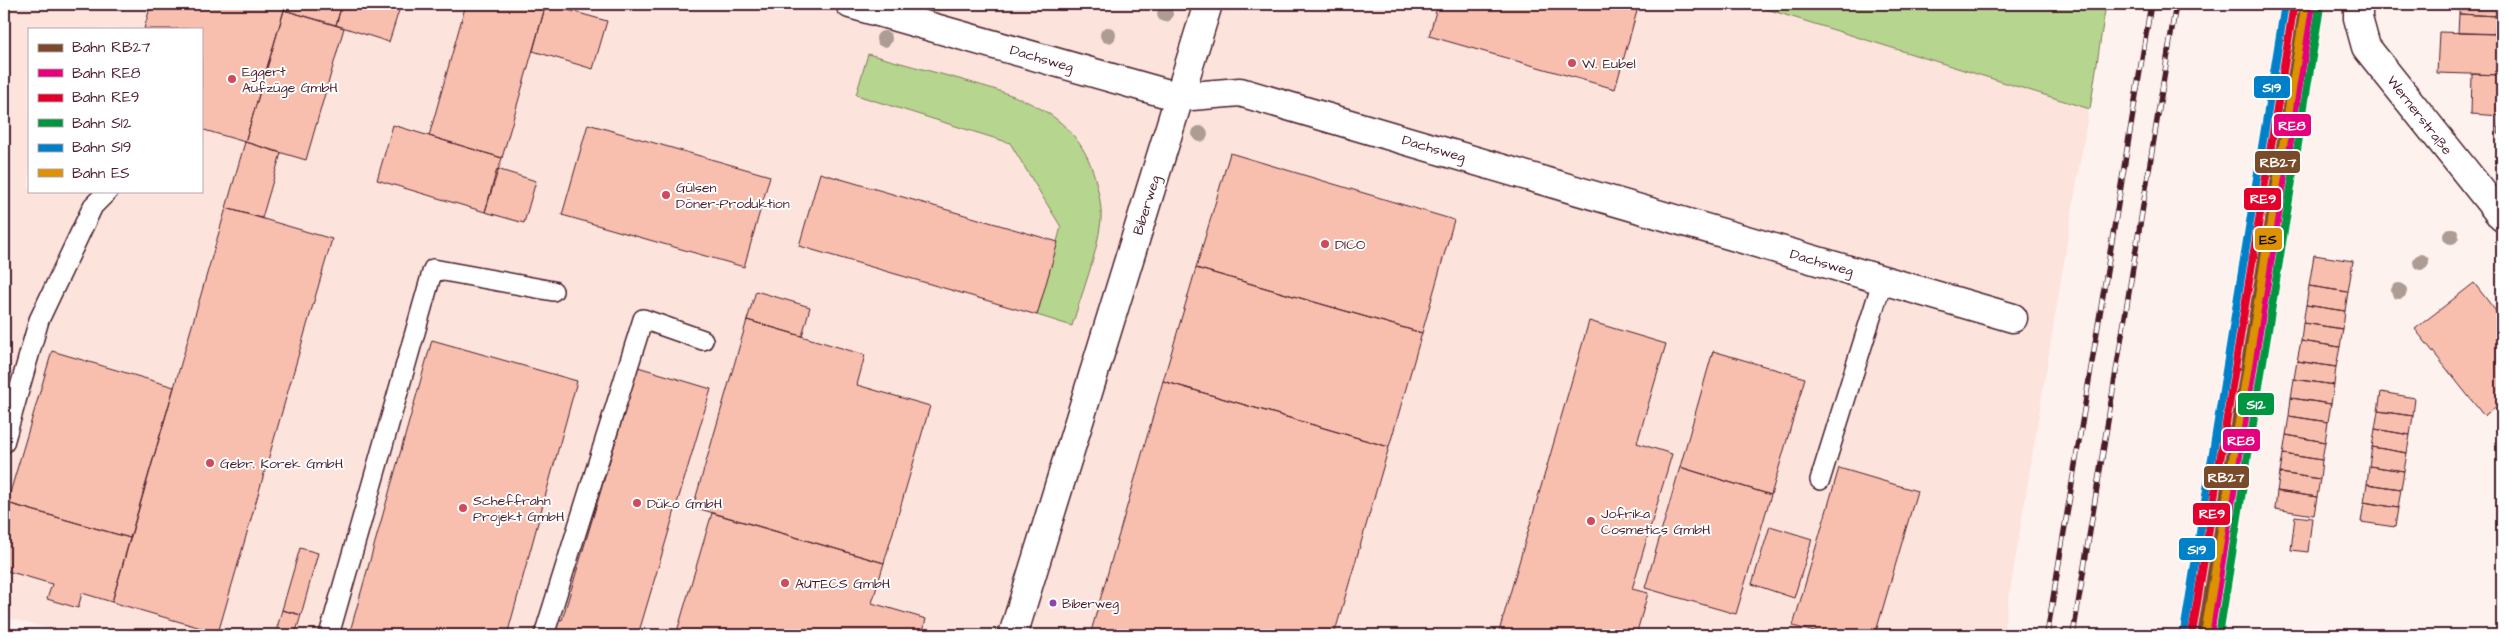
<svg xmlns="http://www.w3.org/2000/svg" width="2506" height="639" viewBox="0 0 2506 639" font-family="'Architects Daughter',sans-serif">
  <rect width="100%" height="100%" fill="#fef2ef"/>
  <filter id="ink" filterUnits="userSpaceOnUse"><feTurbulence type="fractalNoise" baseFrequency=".02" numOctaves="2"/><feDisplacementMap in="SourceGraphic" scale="10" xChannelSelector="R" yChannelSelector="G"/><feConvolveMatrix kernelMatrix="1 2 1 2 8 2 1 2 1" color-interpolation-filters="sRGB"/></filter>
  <g filter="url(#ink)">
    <path fill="#fce3dc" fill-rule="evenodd" d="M4,4H2106L2003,635H73L4,617ZM29,29H201V191H29Z"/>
    <path fill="#b6d58e" stroke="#807a5c" d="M1750,4H2106L2090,109Z
      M868,54C898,62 929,71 959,79C1020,96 1079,112 1096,182C1099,194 1102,208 1101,220C1097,256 1082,292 1072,326L1037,315L1061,227L1010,143L856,95Z"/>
    <path fill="#f8bfaf" stroke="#4a1f2b" d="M151,4H286L245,142L201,129V29H144Z
      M286,4H342L336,25L284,10Z
      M342,4H401L389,42L336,25Z
      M466,4H546L502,158L429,136Z
      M546,4L607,21L593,69L533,51Z
      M1438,4H1639L1615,89L1429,36Z
      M2459,4H2497L2496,16L2459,14Z
      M284,10L344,28L306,160L245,142Z
      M2459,14L2496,16L2495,34L2458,33Z
      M2439,32L2502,34V75L2437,73Z
      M2472,74L2502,75V116L2471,114Z
      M2499,116H2502V134H2498Z
      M588,124L770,176L744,267L562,215Z
      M393,125L502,158L485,212L377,180Z
      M245,142L281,153L262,218L226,208Z
      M1230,153L1454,220L1422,333L1196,268Z
      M497,169L536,181L524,223L485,212Z
      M820,173L1058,242L1037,315L799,246Z
      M226,208L332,239L218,633L112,602Z
      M2314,255L2353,261L2348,292L2309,286Z
      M1196,268L1422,333L1389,447L1163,381Z
      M2474,283L2502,319V402L2484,416L2415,329Z
      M2309,286L2348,292L2345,311L2306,305Z
      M756,291L810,307L802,336L747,320Z
      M2306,305L2345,311L2343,329L2303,323Z
      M747,320L865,355L857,385L930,406L884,563L693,507Z
      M1589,321L1666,344L1637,443L1672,454L1632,589L1648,593L1636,635H1498Z
      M2303,323L2343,329L2340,347L2301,341Z
      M432,340L577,381L507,635H349Z
      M2301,341L2340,347L2336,367L2297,361Z
      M52,351L174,387L130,538L7,503Z
      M1713,351L1805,378L1771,495L1680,467Z
      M2297,361L2336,367L2334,385L2294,379Z
      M638,367L711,389L638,635H547L553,617L562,620Z
      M2294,379L2334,385L2331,404L2291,398Z
      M1163,381L1389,447L1334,635H1090Z
      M2381,392L2415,398L2413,416L2378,411Z
      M2291,398L2331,404L2328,422L2289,416Z
      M2378,411L2413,416L2410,435L2375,429Z
      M2289,416L2328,422L2325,442L2286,435Z
      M2375,429L2410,435L2407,453L2372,447Z
      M2286,435L2325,442L2322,460L2283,454Z
      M2372,447L2407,453L2404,471L2369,466Z
      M2283,454L2322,460L2320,479L2280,473Z
      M2369,466L2404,471L2401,489L2367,484Z
      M1680,467L1771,495L1736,614L1645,588Z
      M1839,468L1917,491L1875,635H1825L1793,626Z
      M2280,473L2320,479L2317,497L2277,491Z
      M2367,484L2401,489L2398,508L2364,502Z
      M2277,491L2317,497L2314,515L2275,509Z
      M2364,502L2398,508L2395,527L2361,522Z
      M7,503L130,538L112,602L82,593L78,608L47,599L52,584L4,570V515Z
      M712,513L884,563L872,603L926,619L922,635H676Z
      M2295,516L2312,518L2308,552L2291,550Z
      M1770,526L1812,539L1794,598L1752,584Z
      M300,548L318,553L301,615L282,610Z
      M282,610L301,615L295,635H275Z"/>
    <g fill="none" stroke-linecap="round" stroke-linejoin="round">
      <defs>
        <path id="lane" d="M4,443L39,320L93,206L108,191
          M1820,480L1883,279
          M329,635L433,269L553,291
          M544,635L643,319L703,340"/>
        <path id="street" d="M850,4L1179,97L1240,92L2013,318
          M2358,4V18L2366,47L2502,217
          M1013,635L1208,4"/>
      </defs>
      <use href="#lane" stroke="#4a1f2b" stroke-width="22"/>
      <use href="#street" stroke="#4a1f2b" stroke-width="31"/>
      <use href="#lane" stroke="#fff" stroke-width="19"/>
      <use href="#street" stroke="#fff" stroke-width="28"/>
      <defs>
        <path id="rail" d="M2047,635L2151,4
          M2073,635L2176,4"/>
      </defs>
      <use href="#rail" stroke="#4a1f2b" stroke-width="5.5"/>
      <use href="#rail" stroke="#fff" stroke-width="4" stroke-dasharray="11" stroke-linecap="butt"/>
      <defs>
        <path id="rail-1" d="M2201,635L2303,4"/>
        <path id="rail-2" d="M2210,635L2312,5"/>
        <path id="rail-3" d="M2192,634L2294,4"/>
        <path id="rail-4" d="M2219,635L2320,7"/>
        <path id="rail-5" d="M2184,632L2285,4"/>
        <path id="rail-6" d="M2205,635L2305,8"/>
      </defs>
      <use href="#rail-1" stroke="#fff" stroke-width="11"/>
      <use href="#rail-2" stroke="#fff" stroke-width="11"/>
      <use href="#rail-3" stroke="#fff" stroke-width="11"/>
      <use href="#rail-4" stroke="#fff" stroke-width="11"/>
      <use href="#rail-5" stroke="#fff" stroke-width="11"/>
      <use href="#rail-6" stroke="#fff" stroke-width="11"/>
      <use href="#rail-1" stroke="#7a4b2a" stroke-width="8"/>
      <use href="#rail-2" stroke="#e5007d" stroke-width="8"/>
      <use href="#rail-3" stroke="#e4002b" stroke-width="8"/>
      <use href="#rail-4" stroke="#009640" stroke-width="8"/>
      <use href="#rail-5" stroke="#0080c8" stroke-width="8"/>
      <use href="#rail-6" stroke="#dd9206" stroke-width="8"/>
    </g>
    <g fill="#ad9c94">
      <circle cx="1165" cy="14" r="8"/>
      <circle cx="1108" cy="35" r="8"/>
      <circle cx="884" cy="39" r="8"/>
      <circle cx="1200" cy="134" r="8"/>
      <circle cx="2451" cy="236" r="8"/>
      <circle cx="2421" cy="262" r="8"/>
      <circle cx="2399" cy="291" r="8"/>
    </g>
  </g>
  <g fill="#d1495b" stroke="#fff" stroke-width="2">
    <circle cx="1572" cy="63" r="5"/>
    <circle cx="232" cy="79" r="5"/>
    <circle cx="666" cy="195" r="5"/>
    <circle cx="1325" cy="244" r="5"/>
    <circle cx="210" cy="463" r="5"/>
    <circle cx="637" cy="503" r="5"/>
    <circle cx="463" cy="508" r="5"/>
    <circle cx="1591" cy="521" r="5"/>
    <circle cx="785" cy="583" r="5"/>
  </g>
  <circle fill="#8e44ad" stroke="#fff" stroke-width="2" cx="1053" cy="603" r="4.5"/>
  <g text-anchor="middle" stroke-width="4" stroke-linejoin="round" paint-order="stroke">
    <g font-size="13" fill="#4a1f2b" stroke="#fff" text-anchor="start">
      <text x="1062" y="608">Biberweg</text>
    </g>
    <g font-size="14" fill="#4a1f2b" stroke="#fff">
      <text transform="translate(1042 58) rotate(16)" y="5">Dachsweg</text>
      <text transform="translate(2420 115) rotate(52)" y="5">Wernerstraße</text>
      <text transform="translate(1434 148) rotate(16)" y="5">Dachsweg</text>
      <text transform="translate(1146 205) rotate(-73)" y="5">Biberweg</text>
      <text transform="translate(1822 262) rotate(16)" y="5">Dachsweg</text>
    </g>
    <g font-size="14" fill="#4a1f2b" stroke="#fff" text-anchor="start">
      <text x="1582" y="68">W. Eubel</text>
      <text x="242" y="76">Eggert<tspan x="242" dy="16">Aufzüge GmbH</tspan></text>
      <text x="676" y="192">Gülsen<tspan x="676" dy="16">Döner-Produktion</tspan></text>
      <text x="1335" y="249">DICO</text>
      <text x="220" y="468">Gebr. Korek GmbH</text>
      <text x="473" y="505">Scheffrahn<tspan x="473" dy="16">Projekt GmbH</tspan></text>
      <text x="647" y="508">Düko GmbH</text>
      <text x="1601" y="518">Jofrika<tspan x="1601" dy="16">Cosmetics GmbH</tspan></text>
      <text x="795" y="588">AUTECS GmbH</text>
    </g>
  </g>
  <g stroke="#fff" stroke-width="2">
    <rect x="2253" y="75" width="38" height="24" rx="5" fill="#0080c8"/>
    <rect x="2273" y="113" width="39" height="24" rx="5" fill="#e5007d"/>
    <rect x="2254" y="150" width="47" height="24" rx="5" fill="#7a4b2a"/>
    <rect x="2243" y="187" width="39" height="24" rx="5" fill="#e4002b"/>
    <rect x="2254" y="227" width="29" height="24" rx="5" fill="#dd9206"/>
    <rect x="2237" y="392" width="38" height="24" rx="5" fill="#009640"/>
    <rect x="2222" y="428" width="39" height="24" rx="5" fill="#e5007d"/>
    <rect x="2203" y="465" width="47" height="24" rx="5" fill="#7a4b2a"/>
    <rect x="2192" y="502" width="39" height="24" rx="5" fill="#e4002b"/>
    <rect x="2178" y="537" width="38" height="24" rx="5" fill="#0080c8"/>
  </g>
  <g font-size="14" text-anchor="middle" font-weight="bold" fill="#fff">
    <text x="2272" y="92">S19</text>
    <text x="2292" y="130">RE8</text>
    <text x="2278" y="167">RB27</text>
    <text x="2263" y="203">RE9</text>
    <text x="2256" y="409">S12</text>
    <text x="2241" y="445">RE8</text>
    <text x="2226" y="482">RB27</text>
    <text x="2212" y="518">RE9</text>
    <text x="2197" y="554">S19</text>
  </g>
  <g font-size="14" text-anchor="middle" font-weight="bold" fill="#111">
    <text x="2268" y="244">ES</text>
  </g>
  <rect width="2506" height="639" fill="none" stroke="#fff" stroke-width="20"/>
  <rect x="10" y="10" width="2486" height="619" fill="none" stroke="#4a1f2b" stroke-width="2" filter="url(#ink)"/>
  <rect x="28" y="28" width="175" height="165" fill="#ffffff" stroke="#b7a5aa"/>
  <rect x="38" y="44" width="25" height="8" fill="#7a4b2a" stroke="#b7a5aa"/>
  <text x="72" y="52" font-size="15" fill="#4a1f2b">Bahn RB27</text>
  <rect x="38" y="69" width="25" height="8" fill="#e5007d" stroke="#b7a5aa"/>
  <text x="72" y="78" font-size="15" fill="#4a1f2b">Bahn RE8</text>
  <rect x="38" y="94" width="25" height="8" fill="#e4002b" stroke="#b7a5aa"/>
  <text x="72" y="102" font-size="15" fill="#4a1f2b">Bahn RE9</text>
  <rect x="38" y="119" width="25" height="8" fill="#009640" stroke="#b7a5aa"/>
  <text x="72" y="128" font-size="15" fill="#4a1f2b">Bahn S12</text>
  <rect x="38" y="144" width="25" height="8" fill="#0080c8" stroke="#b7a5aa"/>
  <text x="72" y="152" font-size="15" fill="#4a1f2b">Bahn S19</text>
  <rect x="38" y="169" width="25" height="8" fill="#dd9206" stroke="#b7a5aa"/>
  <text x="72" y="178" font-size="15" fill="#4a1f2b">Bahn ES</text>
</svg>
